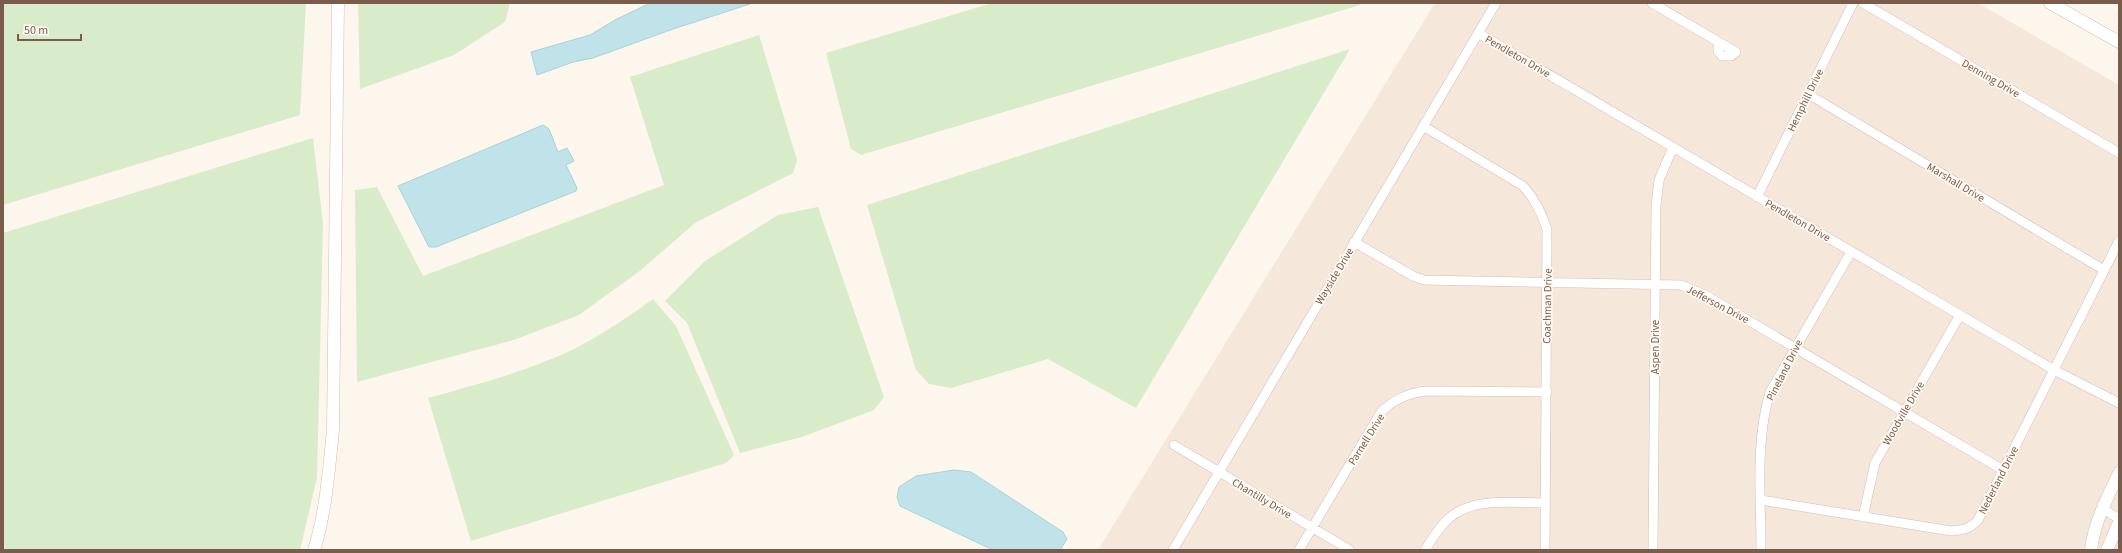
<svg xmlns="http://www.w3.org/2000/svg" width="2122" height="553" viewBox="0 0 2122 553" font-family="'Source Sans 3',sans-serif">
  <rect width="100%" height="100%" fill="#fdf6ec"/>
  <path fill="#f5e8da" d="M1435,3H1978L2119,85V550H1098Z"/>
  <path fill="#d8ecc9" d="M3,3H306L300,115L3,205Z
    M358,3H510L505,22L454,55L360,89Z
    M992,3H1361L1360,5L861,155L851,149L826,53Z
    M759,35L797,160L793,173L695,223L641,270L579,315L514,340L357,382L355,190L377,187L423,276L664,185L630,77Z
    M1350,49L1136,408L1048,359L951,388L929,384L916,370L867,205Z
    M313,138L323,224L317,478L300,550H3V233Z
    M818,207L884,397L874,410L802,437L740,453L687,323L665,301L705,261L778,215Z
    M653,299L676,326L734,455L726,463L471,541L428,398C478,384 529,371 576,348C603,334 628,317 653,299Z"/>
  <path fill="#bfe3e8" stroke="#a5d3da" d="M650,3H753L673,29L593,58L573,62L537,75L531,52L590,35L615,20Z
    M543,125L549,129L558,152L567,148L574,161L566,165L577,188L576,191L436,247H429L398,186Z
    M954,470L971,472L1063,532L1067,539L1060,550H993L900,506L897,497L899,487L916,476Z"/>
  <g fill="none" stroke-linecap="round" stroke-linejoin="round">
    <defs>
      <path id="minor" d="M1652,3L1736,52L1731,56H1722L1718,51V42
        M1863,3L2119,153
        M1478,33L1960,315L2054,370L2119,403
        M1808,94L2104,270
        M1423,126L1523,186C1535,199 1541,212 1547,229L1545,550
        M1757,197L1853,3
        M1354,242L1413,276L1424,280L1681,285L1705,295L2003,470
        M1174,445L1350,550
        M1761,500L1951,531C1963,530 1970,529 1978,520L2119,241
        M2102,508L2119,519
        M1863,517L1875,463L1960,315
        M1173,550L1496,3
        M1299,550L1381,412C1394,399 1408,393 1426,391L1547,392
        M1425,550C1432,539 1438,529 1447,520C1471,496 1515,503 1546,503
        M1653,550L1656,205L1659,180L1673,147
        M1761,550C1761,499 1755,441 1770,392L1851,252"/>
      <path id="tertiary" d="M2050,3L2119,42
        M314,550C326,512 329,469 333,430L338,3
        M2091,550C2094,523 2107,498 2119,473
        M2107,550L2119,522"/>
    </defs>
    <use href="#minor" stroke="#d1beb0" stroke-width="10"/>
    <use href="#tertiary" stroke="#d1beb0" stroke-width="13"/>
    <use href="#minor" stroke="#fff" stroke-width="9"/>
    <use href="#tertiary" stroke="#fff" stroke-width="12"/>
  </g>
  <g text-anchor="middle" stroke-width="3.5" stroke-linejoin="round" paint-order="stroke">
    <g font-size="11" fill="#7a5c4d" stroke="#fffaf3">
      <text transform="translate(1518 56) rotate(30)" y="4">Pendleton Drive</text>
      <text transform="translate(1991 78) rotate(30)" y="4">Denning Drive</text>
      <text transform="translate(1805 100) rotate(-64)" y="4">Hemphill Drive</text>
      <text transform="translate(1956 182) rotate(31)" y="4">Marshall Drive</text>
      <text transform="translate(1798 220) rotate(30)" y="4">Pendleton Drive</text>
      <text transform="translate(1334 276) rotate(-59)" y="4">Wayside Drive</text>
      <text transform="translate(1718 304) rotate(28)" y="4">Jefferson Drive</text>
      <text transform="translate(1547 306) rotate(-89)" y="4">Coachman Drive</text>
      <text transform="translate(1655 347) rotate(-90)" y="4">Aspen Drive</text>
      <text transform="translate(1784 370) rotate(-63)" y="4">Pineland Drive</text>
      <text transform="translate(1903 413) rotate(-60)" y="4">Woodville Drive</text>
      <text transform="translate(1366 439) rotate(-58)" y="4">Parnell Drive</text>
      <text transform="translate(1998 480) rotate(-63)" y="4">Nederland Drive</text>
      <text transform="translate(1262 498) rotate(31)" y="4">Chantilly Drive</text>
    </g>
  </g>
  <rect width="2122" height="553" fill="none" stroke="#7a5c4d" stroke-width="8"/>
  <path d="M18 34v6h63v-6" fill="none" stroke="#7a5c4d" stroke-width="2"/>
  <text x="24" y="34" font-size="12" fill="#7a5c4d" stroke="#fffaf3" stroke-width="3" paint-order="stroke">50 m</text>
</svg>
